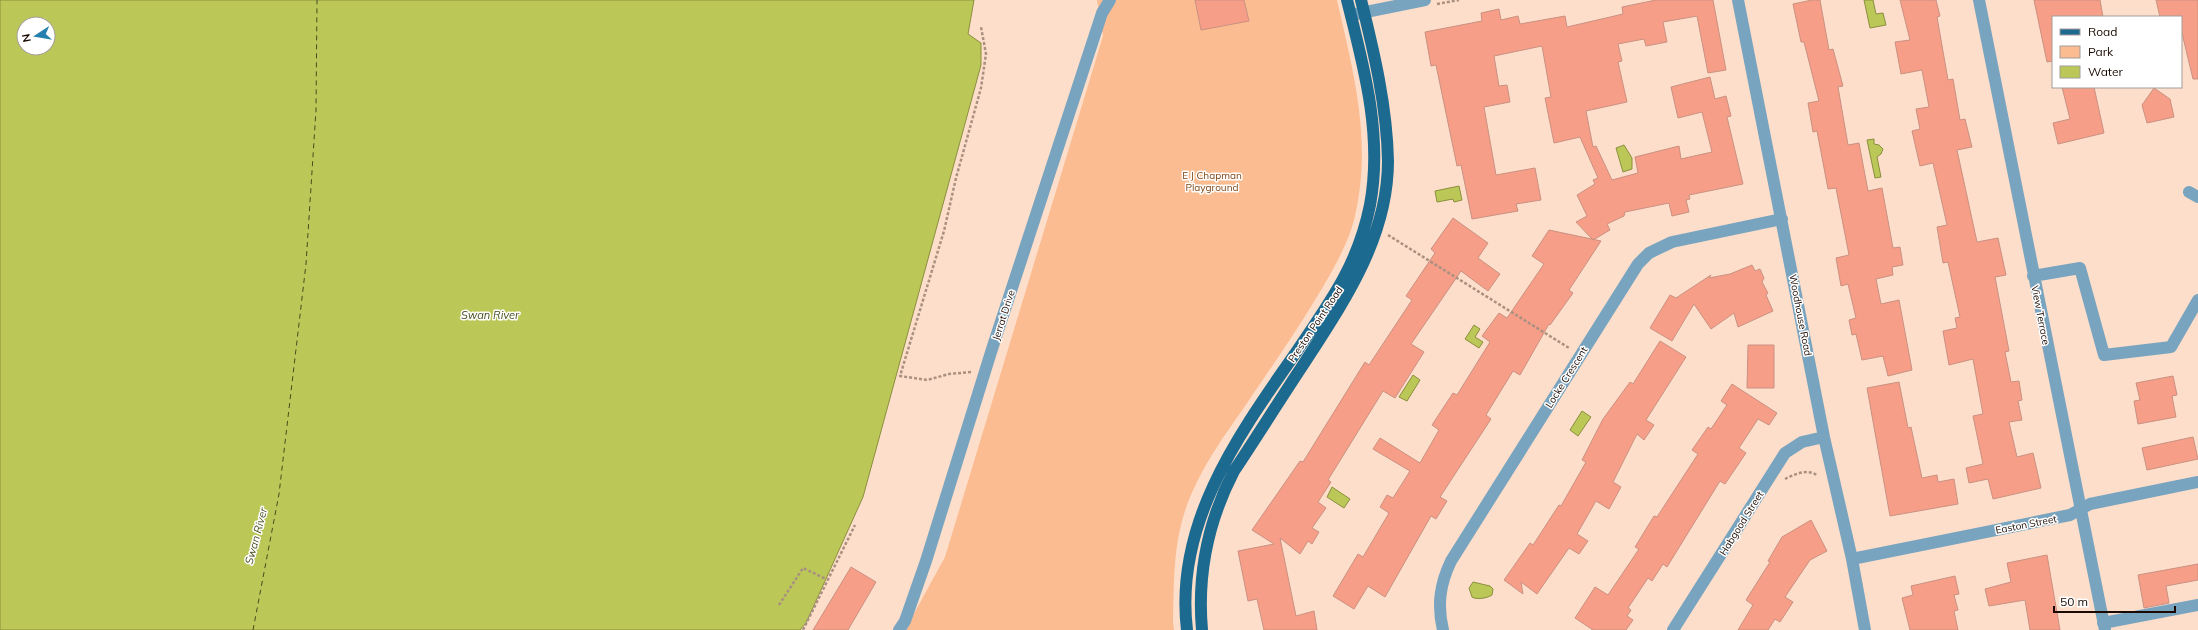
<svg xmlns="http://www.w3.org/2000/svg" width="2198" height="630" viewBox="0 0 2198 630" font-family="Mulish,sans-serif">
  <rect width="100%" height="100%" fill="#fddeca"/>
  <path fill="#fbbc91" d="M1097,0H1337C1354,75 1373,143 1354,220C1347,248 1327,280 1312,305C1291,339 1268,372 1245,406C1222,439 1198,472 1185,511C1173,547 1174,585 1173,622L1174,630H905L945,557L1103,36Z"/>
  <path fill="#bbc857" stroke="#8b8f3d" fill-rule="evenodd" d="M0,0H974L968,34L981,43V65L863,497L806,623L800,630H0ZM24,24H48V48H24Z
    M1864,0H1873L1876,14L1883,13L1886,25L1870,28Z
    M1874,139V144L1879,145L1883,149L1881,154L1877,157L1881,177L1875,178L1867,140Z
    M1624,145L1632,158V169L1623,172L1616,148Z
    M1459,186L1462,200L1454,202L1453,199L1437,202L1435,191Z
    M1474,325L1480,329L1475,337L1483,342L1479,348L1465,339Z
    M1413,375L1420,380L1407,401L1399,397Z
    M1582,411L1591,417L1578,436L1570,430Z
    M1332,487L1350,499L1344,508L1327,497Z
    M1473,582L1490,586L1493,589L1492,595C1488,598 1476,600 1472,597L1469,588Z"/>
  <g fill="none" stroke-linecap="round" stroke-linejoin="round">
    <path stroke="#464c1e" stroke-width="1" stroke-dasharray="5 4" stroke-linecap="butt" d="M253,630L279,494L306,264L316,110L317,0"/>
  </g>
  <path fill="#f69e87" stroke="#ca9182" d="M1195,0H1244L1249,21L1201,30Z
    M1656,0H1713L1726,70L1708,73L1697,16L1663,22L1667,42L1646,46L1644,39L1618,44L1622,61L1618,62L1627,102L1586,111L1593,147L1596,146L1612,180L1638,173L1635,157L1679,146L1681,159L1712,152L1702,112L1678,118L1671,87L1710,77L1715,99L1726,96L1731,116L1727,117L1743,184L1689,195L1690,199L1686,200L1689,212L1672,216L1669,203L1625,212L1624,216L1607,224L1610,230L1593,240L1576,222L1587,216L1577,195L1595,184L1593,180L1598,178L1580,137L1554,143L1545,98L1551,97L1542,46L1494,56L1499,86L1507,85L1510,102L1484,107L1496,175L1535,168L1541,200L1516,204L1518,211L1472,219L1461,165L1457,166L1436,65L1431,66L1425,32L1482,21L1481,13L1499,9L1501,20L1518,16L1520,24L1565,16L1567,27L1623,14L1622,7Z
    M1812,0H1820L1829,50L1833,49L1843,86L1838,87L1848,145L1859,143L1868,191L1882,188L1893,248L1900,247L1903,265L1892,267L1893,275L1876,279L1881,304L1899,300L1912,370L1888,376L1883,356L1862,360L1856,334L1852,335L1849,320L1856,318L1848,284L1841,286L1836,258L1849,255L1836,188L1828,189L1817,131L1813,132L1808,103L1819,101L1804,42H1801L1793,4Z
    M1900,0H1936L1940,16L1937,17L1948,80L1953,79L1960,120L1965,119L1972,147L1957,150L1977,242L1998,238L2006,275L1995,277L2009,351L2005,352L2011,382L2019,381L2022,400L2018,401L2022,420L2009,422L2017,457L2033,453L2041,488L1993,499L1988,479L1969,483L1966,468L1983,464L1973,416L1983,414L1973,359L1949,365L1943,331L1957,328L1955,318L1960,317L1948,262L1943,263L1937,227L1947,225L1933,163L1920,166L1912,131L1920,129L1916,109L1929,107L1922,70L1901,74L1895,42L1910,40Z
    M2034,0H2100L2103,17H2053V61L2047,62Z
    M2156,0H2198V79H2193L2181,29V17H2160Z
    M2062,87H2094L2104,133L2058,144L2053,123L2070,119Z
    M2154,88L2170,99L2174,117L2147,123L2142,105Z
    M1453,218L1488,243L1478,258L1500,274L1488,291L1461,271L1411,344L1424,352L1395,398L1383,391L1328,480L1331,482L1318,502L1326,508L1312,528L1319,532L1312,544L1308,541L1300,554L1280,538L1296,616L1314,611L1317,630H1264L1257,599L1248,601L1238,551L1274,544L1252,530L1300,461L1303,462L1365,362L1369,365L1412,300L1406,296L1435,253L1431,249Z
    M1549,230L1601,241L1569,290L1573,293L1550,325L1549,324L1520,375L1513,371L1486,415L1491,419L1440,497L1447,501L1436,519L1431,516L1385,597L1368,586L1354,609L1333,596L1358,554L1363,557L1389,513L1380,507L1387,495L1393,498L1410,471L1373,449L1380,438L1420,463L1439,430L1432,425L1453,393L1457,395L1490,342L1482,336L1499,313L1507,318L1544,264L1532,256Z
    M1752,265L1755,271L1760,269L1764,278L1762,282L1768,293L1766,295L1773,311L1738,327L1734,313L1711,329L1694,304L1672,341L1650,328L1670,295L1676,298L1711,275L1709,278L1730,274Z
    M1660,341L1686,357L1646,420L1654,425L1644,440L1637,434L1613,482L1621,487L1609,509L1596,501L1577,534L1588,541L1579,554L1569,548L1537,594L1521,582L1523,594L1504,580L1530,543L1533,545L1559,505L1561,506L1586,462L1582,460L1603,419L1630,382L1633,384Z
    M1748,345H1774V388H1747Z
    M2173,376L2177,395L2172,396L2176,417L2138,424L2134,401L2140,400L2136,383Z
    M1899,382L1908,428L1911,427L1922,478L1937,475L1938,482L1954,479L1958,504L1890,516L1867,388Z
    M1732,384L1777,413L1769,425L1758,419L1739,448L1746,453L1725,484L1720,481L1667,567L1663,564L1652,581L1648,578L1628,608L1631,610L1627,616L1633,620L1626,630H1593L1575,618L1595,587L1608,595L1639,549L1635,547L1654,516L1657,517L1698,454L1692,450L1708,427L1711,429L1727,405L1721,401Z
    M2193,437L2198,459L2147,470L2142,448Z
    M1811,520L1827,551L1810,560L1785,597L1793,602L1780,622L1775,619L1768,630H1738L1753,605L1746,600L1770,562L1768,561L1782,537Z
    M2047,555L2060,630H2030L2025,600L1989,606L1985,589L2011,582L2007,563Z
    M2198,564V580L2166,586L2169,603L2144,608L2138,575Z
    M851,567L876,582L848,630H813Z
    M1955,576L1959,594L1954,595L1958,610L1954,611L1958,630H1910L1902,598L1913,595L1911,586Z"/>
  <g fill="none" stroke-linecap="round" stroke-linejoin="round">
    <path stroke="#aa9081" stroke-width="2.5" stroke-dasharray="3 2" stroke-linecap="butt" d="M1437,4L1459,0
      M1388,235L1569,348
      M971,372L949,374L927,380L900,376L944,231L956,178L981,88L986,54L981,27
      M1785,479C1795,474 1808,468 1818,476
      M779,605L803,568L826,579
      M803,630L855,525"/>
    <path stroke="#78a4bf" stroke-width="12" d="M1738,0L1824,437L1852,559L1865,630
      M1979,0L2105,630
      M1351,15L1425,0
      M2189,192L2198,197
      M2033,276L2080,268L2104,355L2171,347L2198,300
      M1852,559L2070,515L2090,504L2198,482
      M2103,623L2198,605
      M899,630L905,621L926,561L992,349L1102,13L1110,0
      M1443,630C1437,605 1440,584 1451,561L1638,264L1649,253L1672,242L1782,219
      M1673,630L1785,453L1802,442L1824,437"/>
    <path stroke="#1d6a90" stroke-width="12" d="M1187,630C1174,523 1239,434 1297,351C1330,302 1358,265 1370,205C1383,136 1364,67 1347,0
      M1202,630C1197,573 1208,521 1234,471C1258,435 1281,398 1305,362C1345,300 1388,237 1388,161C1387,107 1374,52 1361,0"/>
  </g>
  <g text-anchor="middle" stroke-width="3" stroke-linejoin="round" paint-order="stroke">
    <g font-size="10" fill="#7f4412" stroke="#fff">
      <text x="1212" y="179">E J Chapman<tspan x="1212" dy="12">Playground</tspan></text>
    </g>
    <g font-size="10" fill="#1a0901" stroke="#fff">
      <text transform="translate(1003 315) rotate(-72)" y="4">Jerrat Drive</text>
      <text transform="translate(1801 315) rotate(79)" y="4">Woodhouse Road</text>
      <text transform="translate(2041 315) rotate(79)" y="4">View Terrace</text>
      <text transform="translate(1315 324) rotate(-56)" y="4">Preston Point Road</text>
      <text transform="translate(1566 377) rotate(-58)" y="4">Locke Crescent</text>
      <text transform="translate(1741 523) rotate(-58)" y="4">Habgood Street</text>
      <text transform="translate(2026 524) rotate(-11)" y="4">Easton Street</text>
    </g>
    <g font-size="11" font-style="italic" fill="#464c1e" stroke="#fff">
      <text x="490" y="319">Swan River</text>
      <text transform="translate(256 536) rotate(-75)" y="4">Swan River</text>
    </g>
  </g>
  <rect x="2052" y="16" width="130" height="72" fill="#ffffff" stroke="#a39d99"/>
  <rect x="2060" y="29" width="20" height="6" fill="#1d6a90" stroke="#a39d99"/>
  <text x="2088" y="36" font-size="12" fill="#1a0901">Road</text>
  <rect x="2060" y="46" width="20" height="12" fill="#fbbc91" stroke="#a39d99"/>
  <text x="2088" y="56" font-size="12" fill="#1a0901">Park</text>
  <rect x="2060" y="66" width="20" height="12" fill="#bbc857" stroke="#a39d99"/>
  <text x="2088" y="76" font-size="12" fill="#1a0901">Water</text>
  <g transform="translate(36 36) rotate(258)"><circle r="19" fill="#ffffff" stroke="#a39d99"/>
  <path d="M0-3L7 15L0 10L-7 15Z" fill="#2580ae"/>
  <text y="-6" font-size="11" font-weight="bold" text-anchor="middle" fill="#1a0901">N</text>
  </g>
  <path d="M2054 606v6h121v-6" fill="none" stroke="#1a0901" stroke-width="2"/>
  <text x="2060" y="606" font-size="12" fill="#1a0901" stroke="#ffffff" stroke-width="3" paint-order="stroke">50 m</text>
</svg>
